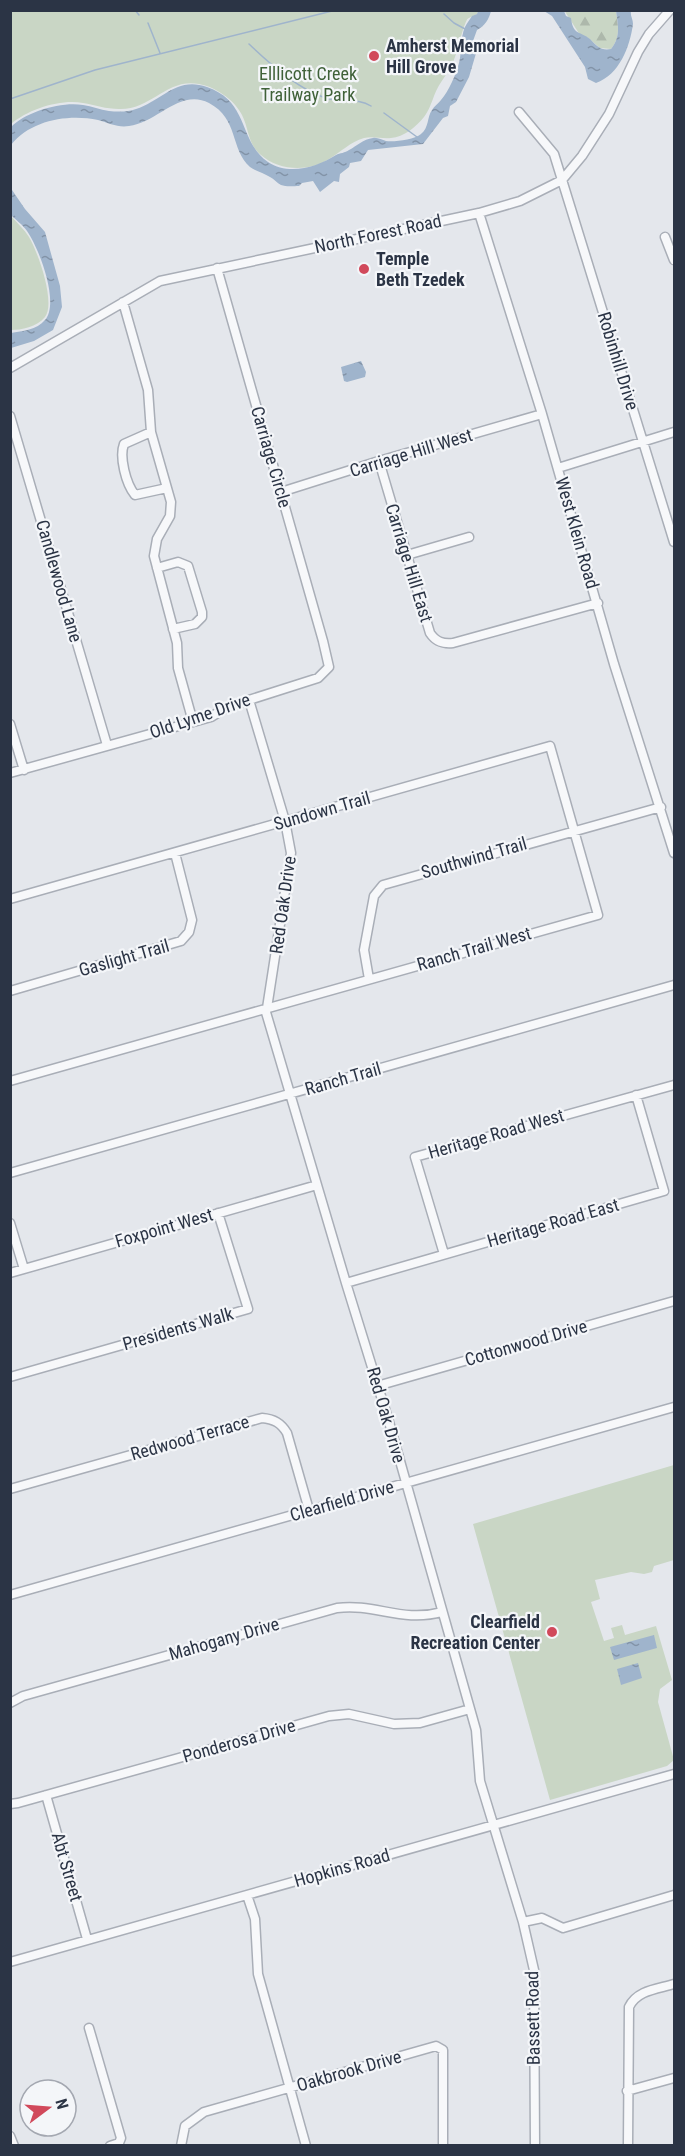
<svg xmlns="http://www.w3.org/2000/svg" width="685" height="2156" viewBox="0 0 685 2156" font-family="'Roboto Condensed',sans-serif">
  <defs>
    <pattern id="forest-firs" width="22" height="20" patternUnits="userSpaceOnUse" patternTransform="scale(1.5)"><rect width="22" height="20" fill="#c9d6c5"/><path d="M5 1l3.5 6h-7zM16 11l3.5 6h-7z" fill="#adb8ab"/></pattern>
    <pattern id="water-ripples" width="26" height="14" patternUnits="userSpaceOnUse" patternTransform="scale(1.5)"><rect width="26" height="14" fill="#9fb4cc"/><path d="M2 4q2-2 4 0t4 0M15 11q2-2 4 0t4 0" fill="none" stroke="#8293a7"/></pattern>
  </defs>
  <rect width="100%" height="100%" fill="#e4e7ec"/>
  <path fill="#c9d6c5" d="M11,11H472C462,25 461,40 455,57C450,72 439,82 434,96C431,104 429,110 424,117C416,127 404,137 391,138C382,139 373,136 364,138C350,142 341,152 329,159C309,172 279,171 261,155C248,145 249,129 242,115C234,99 215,87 199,84C166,78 152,110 119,109C106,109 95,105 83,103C60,99 29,109 11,124Z
    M11,216C17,223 24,229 29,237C38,252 56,303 45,317C37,327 21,330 11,330Z
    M674,1465V1560L654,1566L652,1572L644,1574L631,1572L595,1580L600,1599L591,1602L604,1641L614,1638L611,1628L622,1625L625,1635L656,1626L672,1680L660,1689L658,1702L674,1760L667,1766L550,1800L473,1524Z"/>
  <path fill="url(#forest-firs)" d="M564,10L616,11C618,25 621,37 611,49L600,48L587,37L580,35Z
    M451,11H478L477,14L465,20Z"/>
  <path fill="url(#water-ripples)" d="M478,11H491C489,19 485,26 477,30L473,41L477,50L469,77L456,102L450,106L448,116L443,118L423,144L368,150L361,161L350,163L349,167L340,174L339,182L334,181L320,192L313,181L302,183L299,186C294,186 286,187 281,185C277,183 274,179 270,177C264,173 255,171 250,167C230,149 239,119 209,103C180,88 157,123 129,126C118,128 109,123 98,120C68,114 31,120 11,145V127C25,112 62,101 83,105C92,106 100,110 109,111C118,112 128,112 136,109C162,101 176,76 207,87C250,102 238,141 268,162C289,176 317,167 336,155C340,153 345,153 349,150C357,146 363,139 373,138C377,137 382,140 386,141C394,142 414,140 421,134C429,128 427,117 432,110C434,106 439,103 441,100C449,91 456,74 459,63C462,52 460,38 465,27C467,23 470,19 472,16L477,14Z
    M544,11H564L566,16L571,18C573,36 581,31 590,39C597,46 601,51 611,49C621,37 618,25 616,11H631C630,16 633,19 633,24C630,47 619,75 596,83L588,79L585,67L552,16Z
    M10,187L25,209L45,232L60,286L62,307L53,330L34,341L11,348V333C22,331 37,330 45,320C60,303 39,248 27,231C23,225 16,220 11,215Z
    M361,361L366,372L365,377L347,382L344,381L341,367Z
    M654,1635L657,1648L614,1660L610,1647Z
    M638,1663L642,1678L621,1685L617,1669Z"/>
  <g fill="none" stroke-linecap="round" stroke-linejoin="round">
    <path stroke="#9fb4cc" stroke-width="1.5" d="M135,10L139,15
      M444,14L454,23L465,29
      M148,23L160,53
      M249,44C270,64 301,92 330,99C344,102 359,98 371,106
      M10,99L95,70L336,10
      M384,113L417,137"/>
    <defs>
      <path id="minor" d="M519,112L554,154L674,542
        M479,213L542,414L614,664L674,853
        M665,237L674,260
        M123,302L148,390L151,432L171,502L170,516L157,539L154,556L177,643L178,668L193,722
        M10,368L160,281L479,213L520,201L562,180L582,156L609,114L638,52L649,34L670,10
        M10,416L107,745
        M151,432L124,444C119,457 126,484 135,495L167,488
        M379,461L430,633C436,642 443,644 453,643L598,603
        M558,468L674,432
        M281,492L379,461L542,414
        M407,555L469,537
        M157,568L178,562L188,566L202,612V617L195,624L173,629
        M249,700L285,821L291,853L267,1008
        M10,724L24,770
        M10,773L211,717L227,707L318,678L329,667L323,641L217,268
        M10,899L550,746L598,915L10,1081
        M369,979L364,950L374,896L383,885L661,807
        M10,991L181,941L189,932L192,920L175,853
        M265,1009L346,1283L389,1422L476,1730L480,1781L523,1922L534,1970L535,2146
        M10,1173L674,985
        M10,1223L24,1269
        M444,1254L415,1157L674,1085
        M10,1273L317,1185
        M346,1283L664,1191L636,1095
        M10,1377L248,1309L218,1213
        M377,1386L674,1301
        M10,1489L262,1418C274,1419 281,1423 287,1433L309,1510
        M10,1595L674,1407
        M10,1703L23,1696L337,1608C375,1603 402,1623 442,1612
        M46,1795L87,1939
        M10,1804L18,1803L329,1716L349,1714L394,1724L420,1723L470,1709
        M247,1895L255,1919L258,1974L306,2146
        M523,1922L542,1918L563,1928L674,1895
        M10,1962L674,1774
        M89,2028L121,2138L119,2143L110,2146
        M627,2091L674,2078
        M10,2136L14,2146
        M181,2146L185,2126L204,2112L436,2046L443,2050V2146
        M628,2146L629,2007C637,1990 658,1989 674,1984"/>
    </defs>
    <use href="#minor" stroke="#a9aeb7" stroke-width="11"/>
    <use href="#minor" stroke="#f7f8fa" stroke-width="8"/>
  </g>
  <g fill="#d1495b" stroke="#f4f6f9" stroke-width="2">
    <circle cx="374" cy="56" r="6"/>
    <circle cx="364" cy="269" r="6"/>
    <circle cx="552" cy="1632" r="6"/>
  </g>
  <g text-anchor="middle" stroke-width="4.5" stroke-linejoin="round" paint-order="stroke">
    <g font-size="18" font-weight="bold" fill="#2b3445" stroke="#f4f6f9" text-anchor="start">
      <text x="386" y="52">Amherst Memorial<tspan x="386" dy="21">Hill Grove</tspan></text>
      <text x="376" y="265">Temple<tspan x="376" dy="21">Beth Tzedek</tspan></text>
      <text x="540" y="1628" text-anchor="end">Clearfield<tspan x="540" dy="21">Recreation Center</tspan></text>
    </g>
    <g font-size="18" fill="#3f6138" stroke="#f4f6f9">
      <text x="308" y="80">Elllicott Creek<tspan x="308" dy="21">Trailway Park</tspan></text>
    </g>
    <g font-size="18" fill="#2b3445" stroke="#f4f6f9">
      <text transform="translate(378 234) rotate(-12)" y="6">North Forest Road</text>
      <text transform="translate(618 361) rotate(73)" y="6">Robinhill Drive</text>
      <text transform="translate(411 453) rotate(-17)" y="6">Carriage Hill West</text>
      <text transform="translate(271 457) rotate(74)" y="6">Carriage Circle</text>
      <text transform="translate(577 533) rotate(74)" y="6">West Klein Road</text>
      <text transform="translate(409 563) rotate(73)" y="6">Carriage Hill East</text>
      <text transform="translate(59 581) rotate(74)" y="6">Candlewood Lane</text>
      <text transform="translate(200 716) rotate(-19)" y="6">Old Lyme Drive</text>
      <text transform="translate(322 811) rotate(-16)" y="6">Sundown Trail</text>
      <text transform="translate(474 858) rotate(-16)" y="6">Southwind Trail</text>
      <text transform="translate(283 905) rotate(-82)" y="6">Red Oak Drive</text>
      <text transform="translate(474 949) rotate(-16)" y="6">Ranch Trail West</text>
      <text transform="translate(124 958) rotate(-16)" y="6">Gaslight Trail</text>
      <text transform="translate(343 1079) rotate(-16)" y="6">Ranch Trail</text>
      <text transform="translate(496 1134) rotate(-16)" y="6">Heritage Road West</text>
      <text transform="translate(553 1223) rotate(-16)" y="6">Heritage Road East</text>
      <text transform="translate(164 1228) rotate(-16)" y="6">Foxpoint West</text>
      <text transform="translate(178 1329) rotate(-16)" y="6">Presidents Walk</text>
      <text transform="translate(526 1343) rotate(-16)" y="6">Cottonwood Drive</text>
      <text transform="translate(386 1415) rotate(74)" y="6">Red Oak Drive</text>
      <text transform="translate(190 1438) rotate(-16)" y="6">Redwood Terrace</text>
      <text transform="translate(342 1501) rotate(-16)" y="6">Clearfield Drive</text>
      <text transform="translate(224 1639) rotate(-16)" y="6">Mahogany Drive</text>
      <text transform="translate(239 1741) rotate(-16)" y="6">Ponderosa Drive</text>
      <text transform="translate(67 1867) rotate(74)" y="6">Abt Street</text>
      <text transform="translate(342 1868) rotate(-16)" y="6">Hopkins Road</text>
      <text transform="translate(533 2018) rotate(-91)" y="6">Bassett Road</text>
      <text transform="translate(349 2071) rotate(-16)" y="6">Oakbrook Drive</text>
    </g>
  </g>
  <rect width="685" height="2156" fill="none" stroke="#2b3445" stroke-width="24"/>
  <g transform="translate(48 2108) rotate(74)"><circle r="28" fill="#f4f6f9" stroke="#a4a8b1" stroke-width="1.5"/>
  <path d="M0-4.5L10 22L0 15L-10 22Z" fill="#d1495b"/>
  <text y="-9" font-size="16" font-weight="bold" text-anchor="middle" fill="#2b3445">N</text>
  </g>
</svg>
